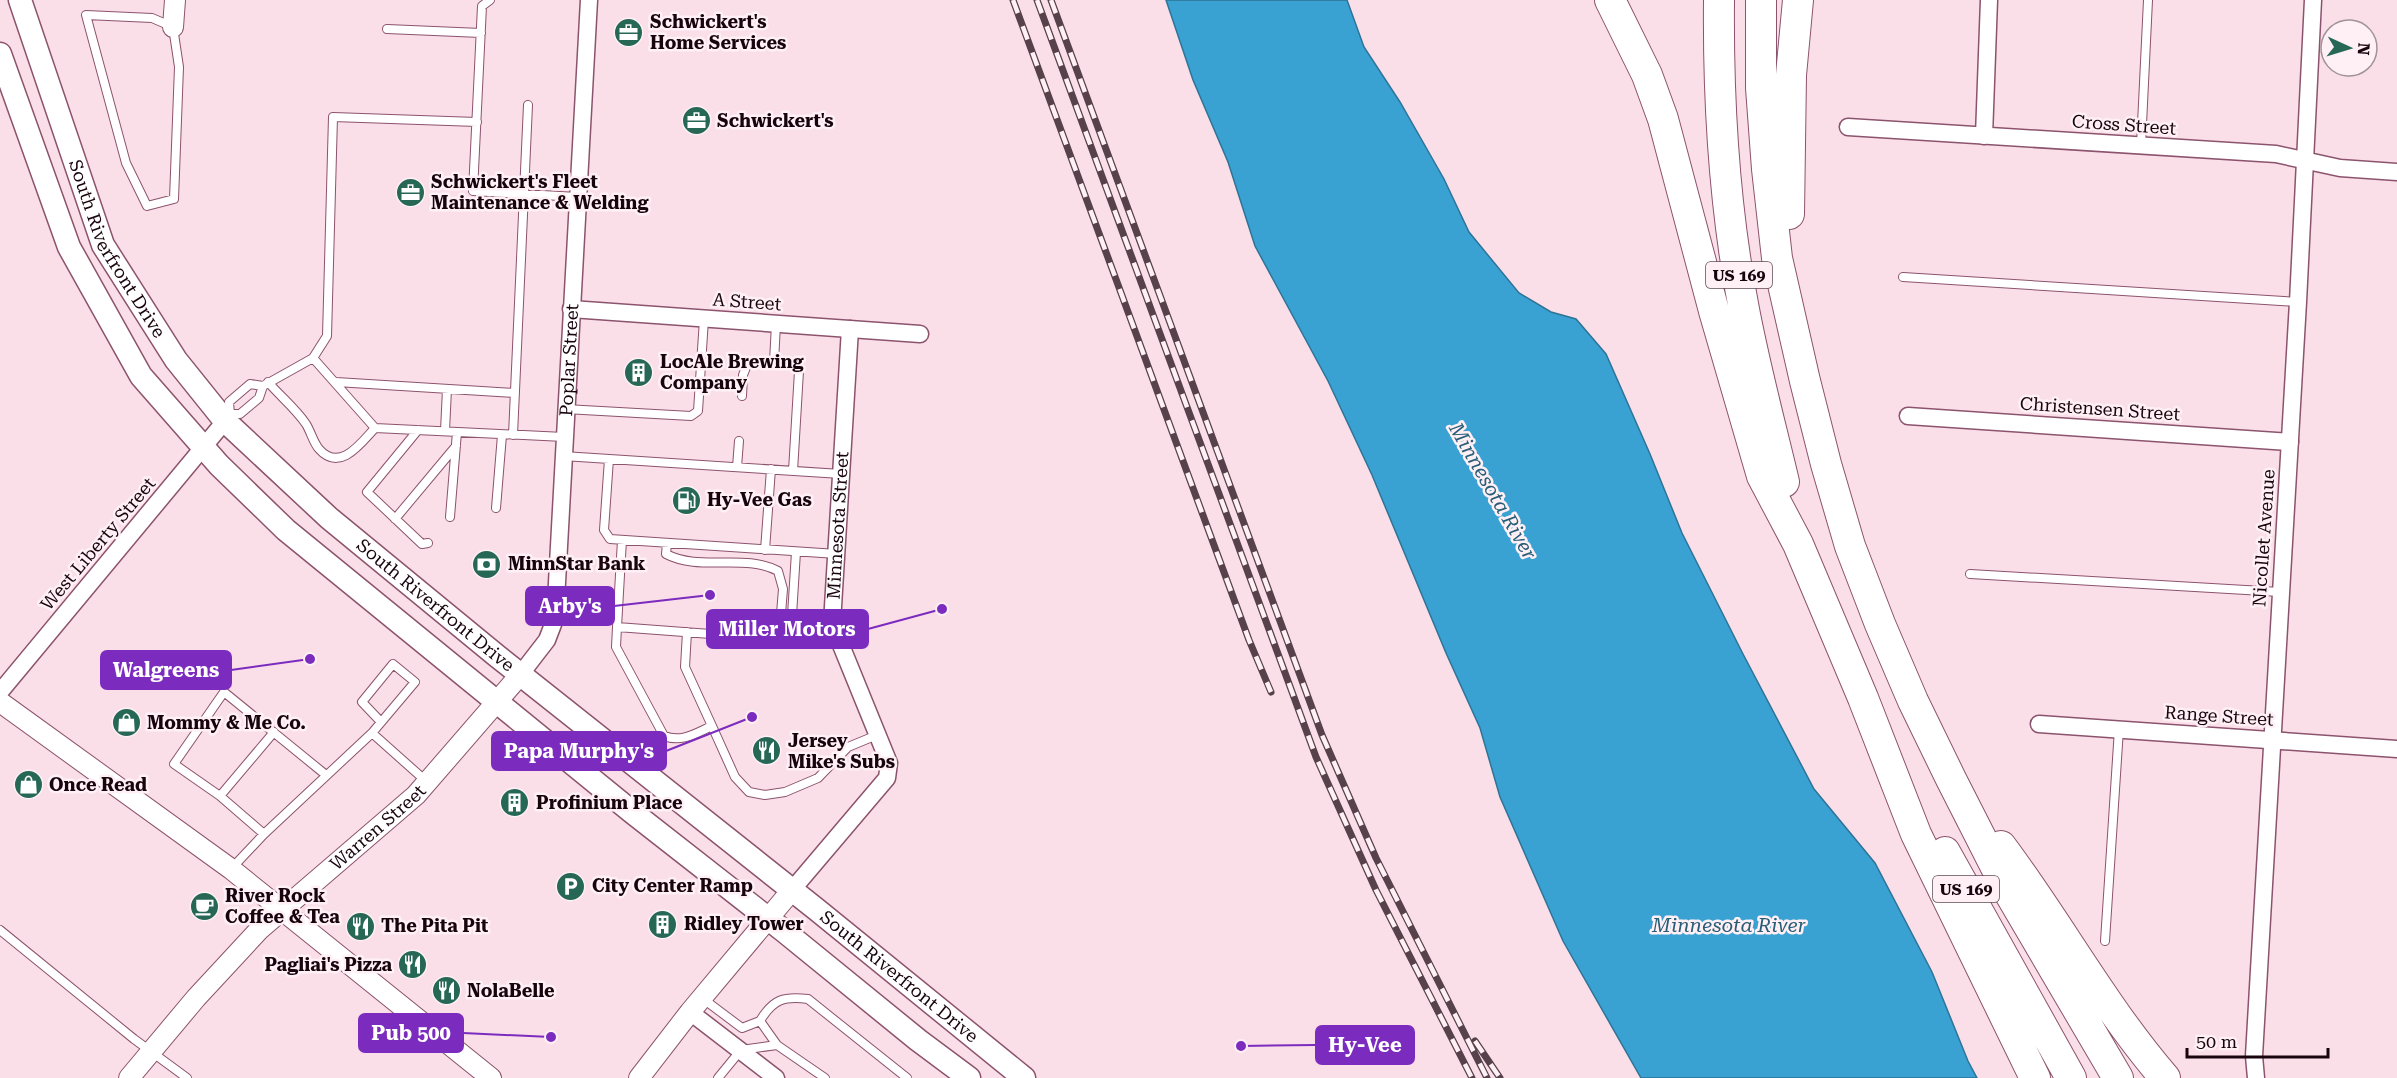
<svg xmlns="http://www.w3.org/2000/svg" width="2397" height="1078" viewBox="0 0 2397 1078" font-family="'Roboto Serif',serif">
  <rect width="100%" height="100%" fill="#fadfe9"/>
  <path fill="#39a2d2" stroke="#2f7397" stroke-width="1.5" d="M1166,0H1347L1364,47L1400,102L1444,179L1469,232L1519,293L1551,312L1576,319L1606,354L1650,454L1682,533L1743,654L1814,789L1875,863L1932,972L1968,1061L1977,1078H1641L1563,941L1500,797L1480,728L1446,653L1372,475L1328,381L1255,246L1228,162L1193,80Z"/>
  <g fill="none" stroke-linecap="round" stroke-linejoin="round">
    <defs>
      <path id="service" d="M490,0L482,6L473,191L577,197
        M86,15L152,18L173,27L179,67L174,199L147,206L126,163Z
        M387,29L481,33
        M2141,145L2148,0
        M1903,277L2298,302
        M313,358L327,336L333,117L477,122
        M774,362L776,324
        M268,382C280,396 296,409 306,424C311,432 313,442 319,449C340,473 361,443 375,428
        M336,382L515,393
        M263,386L313,358L375,428L564,437
        M742,396L743,375L747,365L755,361L794,363L799,371L793,471
        M565,409L691,416L698,411L704,319
        M227,419L230,414L229,402L250,384L263,386L259,398L240,414H230
        M418,430L367,492L422,544L428,543
        M445,431L447,389
        M513,435L528,105
        M563,456L841,474
        M609,459L604,530L610,539L837,554
        M737,467L739,441
        M496,508L502,435
        M450,517L457,432
        M395,519L456,446
        M622,540L617,627L776,639L784,637L791,631L796,552
        M667,543L666,554C700,572 744,553 778,571L783,589L779,638
        M765,550L771,469
        M1970,574L2280,592
        M617,627L616,647L664,736C682,743 696,733 712,726L685,667L687,632
        M712,726L735,777L749,792L765,795L785,792L818,778L848,747L877,735
        M372,733L415,682L393,664L362,702L381,722
        M220,796L274,732
        M264,834L220,796L174,764L224,692L326,775
        M231,869L264,834L372,733L427,782
        M0,930L134,1039L187,1078
        M2105,941L2119,729
        M702,998L742,1028L760,1021C773,999 784,996 808,999L907,1078
        M760,1021L777,1045
        M718,1078L741,1050L777,1045L825,1078"/>
      <g id="minor">
        <path d="M1848,127L2276,154L2340,168L2397,172"/>
        <path d="M1984,136L1989,0"/>
        <path d="M571,309L920,334"/>
        <path d="M1908,416L2290,442"/>
        <path id="s1" d="M520,675L547,640L555,619L589,0"/>
        <path d="M0,692L225,421"/>
        <path d="M2039,724L2397,749"/>
        <path id="s2" d="M792,890L887,778L889,763L832,623L850,329"/>
        <path d="M690,1012L776,1078"/>
        <path d="M2256,1078L2254,1056L2298,302L2313,0"/>
      </g>
      <g id="tertiary">
        <path d="M173,27L175,0"/>
        <path d="M0,702L231,869L491,1078"/>
        <path id="s3" d="M129,1078L196,998L259,930L416,795L520,675"/>
        <path d="M639,1078L690,1012L792,890"/>
      </g>
      <g id="secondary">
        <path id="s4" d="M20,0L103,245L176,360L225,421L329,518L497,656L816,909L1024,1078"/>
        <path d="M0,54L69,247L141,376L219,465L286,530L632,812L784,931L918,1040L969,1078"/>
      </g>
      <path id="motorway" d="M1610,0L1647,75L1663,119L1714,311L1762,476L1798,544L1863,698L1916,834L2035,1078
        M1719,0C1718,102 1724,204 1743,304C1754,364 1770,423 1784,482
        M1761,0V88L1767,169L1777,258L1805,381L1826,464L1850,546L1880,624L1913,701L1951,779L2007,889L2118,1078
        M1789,214L1791,75L1798,0
        M2001,846C2058,922 2103,1006 2165,1078
        M1945,852L2071,1078"/>
    </defs>
    <use href="#service" stroke="#8c536c" stroke-width="10"/>
    <use href="#minor" stroke="#8c536c" stroke-width="19"/>
    <use href="#tertiary" stroke="#8c536c" stroke-width="22"/>
    <use href="#secondary" stroke="#8c536c" stroke-width="25"/>
    <use href="#motorway" stroke="#8c536c" stroke-width="32"/>
    <use href="#service" stroke="#fff" stroke-width="8"/>
    <use href="#minor" stroke="#fff" stroke-width="16"/>
    <use href="#tertiary" stroke="#fff" stroke-width="20"/>
    <use href="#secondary" stroke="#fff" stroke-width="22"/>
    <use href="#motorway" stroke="#fff" stroke-width="30"/>
    <defs>
      <path id="rail" d="M1013,0L1249,640L1271,692
        M1037,0L1316,757L1376,890L1472,1078
        M1051,0L1322,735L1376,858L1487,1078
        M1475,1041L1500,1078"/>
    </defs>
    <use href="#rail" stroke="#57414a" stroke-width="7"/>
    <use href="#rail" stroke="#fef0f5" stroke-width="4.5" stroke-dasharray="14" stroke-linecap="butt"/>
  </g>
  <defs>
    <symbol id="office-disc" viewBox="-11 -11 22 22"><circle r="9.5" fill="#266756" stroke="#fef0f5"/><path d="M-6-3h4V-5.5h4V-3h4V5H-6ZM-1-4.5V-3h2v-1.5ZM-6 0V1H6V0Z" fill="#fff"/></symbol>
    <symbol id="building-disc" viewBox="-11 -11 22 22"><circle r="9.5" fill="#266756" stroke="#fef0f5"/><path d="M-4-6H4V6H1V3H-1V6H-4ZM-2.5-4.3h1.7v1.8h-1.7ZM.8-4.3h1.7v1.8H.8ZM-2.5-1h1.7V.8h-1.7ZM.8-1h1.7V.8H.8Z" fill="#fff"/></symbol>
    <symbol id="fuel-disc" viewBox="-11 -11 22 22"><circle r="9.5" fill="#266756" stroke="#fef0f5"/><path d="M-5.5-6h7V0h2V4h1.3V-2.5L3-4.5l.8-.8L6-3V5H2.5V1h-1V6h-7ZM-4.2-4.7v3.2H.2V-4.7Z" fill="#fff"/></symbol>
    <symbol id="bank-disc" viewBox="-11 -11 22 22"><circle r="9.5" fill="#266756" stroke="#fef0f5"/><path d="M-6-4H6V4H-6ZM0-2.3a2.3 2.3 0 1 0 0 4.6a2.3 2.3 0 1 0 0-4.6Z" fill="#fff"/></symbol>
    <symbol id="shop-disc" viewBox="-11 -11 22 22"><circle r="9.5" fill="#266756" stroke="#fef0f5"/><path d="M-5-2.5h2.3a2.7 3.5 0 0 1 5.4 0H5L5.5 6h-11ZM-1.5-2.5h3a1.5 2.3 0 0 0-3 0Z" fill="#fff"/></symbol>
    <symbol id="restaurant-disc" viewBox="-11 -11 22 22"><circle r="9.5" fill="#266756" stroke="#fef0f5"/><path d="M-5-6h1v4h1v-4h1v4h1v-4h1v5L-1.5 .5V6h-2V.5L-5-1ZM5-6V6H3V1.5H1.5Q1.5-4 5-6Z" fill="#fff"/></symbol>
    <symbol id="parking-disc" viewBox="-11 -11 22 22"><circle r="9.5" fill="#266756" stroke="#fef0f5"/><path d="M-3.5-5.5H1a3.5 3.5 0 0 1 0 7H-1V5.5H-3.5ZM-1-3.4V-.6H.8a1.4 1.4 0 0 0 0-2.8Z" fill="#fff"/></symbol>
    <symbol id="cafe-disc" viewBox="-11 -11 22 22"><circle r="9.5" fill="#266756" stroke="#fef0f5"/><path d="M-5.5-4.5H6V0H3Q3 3.5 0 3.5H-2.5Q-5.5 3.5-5.5 0ZM3-3.2v2h1.7v-2ZM-6 4.5H4V6H-6Z" fill="#fff"/></symbol>
  </defs>
  <g fill-rule="evenodd">
    <use href="#office-disc" x="612" y="16" width="33" height="33"/>
    <use href="#office-disc" x="680" y="104" width="33" height="33"/>
    <use href="#office-disc" x="394" y="176" width="33" height="33"/>
    <use href="#building-disc" x="622" y="356" width="33" height="33"/>
    <use href="#fuel-disc" x="670" y="484" width="33" height="33"/>
    <use href="#bank-disc" x="470" y="548" width="33" height="33"/>
    <use href="#shop-disc" x="110" y="706" width="33" height="33"/>
    <use href="#restaurant-disc" x="750" y="734" width="33" height="33"/>
    <use href="#shop-disc" x="12" y="768" width="33" height="33"/>
    <use href="#building-disc" x="498" y="786" width="33" height="33"/>
    <use href="#parking-disc" x="554" y="870" width="33" height="33"/>
    <use href="#cafe-disc" x="188" y="890" width="33" height="33"/>
    <use href="#building-disc" x="646" y="908" width="33" height="33"/>
    <use href="#restaurant-disc" x="344" y="910" width="33" height="33"/>
    <use href="#restaurant-disc" x="396" y="948" width="33" height="33"/>
    <use href="#restaurant-disc" x="430" y="974" width="33" height="33"/>
  </g>
  <g text-anchor="middle" stroke-width="5" stroke-linejoin="round" paint-order="stroke">
    <g fill="#fef0f5" stroke="#5d4b53" stroke-width="1.5">
      <rect x="1706" y="262" width="66" height="26" rx="4.5"/>
      <rect x="1933" y="876" width="66" height="26" rx="4.5"/>
    </g>
    <g font-size="16" font-weight="bold" fill="#18040d">
      <text x="1739" y="281">US 169</text>
      <text x="1966" y="895">US 169</text>
    </g>
    <g font-size="18" font-weight="bold" fill="#18040d" stroke="#fef0f5" text-anchor="start">
      <text x="650" y="28">Schwickert's<tspan x="650" dy="21">Home Services</tspan></text>
      <text x="717" y="127">Schwickert's</text>
      <text x="431" y="188">Schwickert's Fleet<tspan x="431" dy="21">Maintenance &amp; Welding</tspan></text>
      <text x="660" y="368">LocAle Brewing<tspan x="660" dy="21">Company</tspan></text>
      <text x="707" y="506">Hy-Vee Gas</text>
      <text x="508" y="570">MinnStar Bank</text>
      <text x="147" y="729">Mommy &amp; Me Co.</text>
      <text x="788" y="747">Jersey<tspan x="788" dy="21">Mike's Subs</tspan></text>
      <text x="49" y="791">Once Read</text>
      <text x="536" y="809">Profinium Place</text>
      <text x="592" y="892">City Center Ramp</text>
      <text x="225" y="902">River Rock<tspan x="225" dy="21">Coffee &amp; Tea</tspan></text>
      <text x="684" y="930">Ridley Tower</text>
      <text x="381" y="932">The Pita Pit</text>
      <text x="392" y="971" text-anchor="end">Pagliai's Pizza</text>
      <text x="467" y="997">NolaBelle</text>
    </g>
    <g font-size="18" fill="#18040d" stroke="#fef0f5">
      <text transform="translate(2124 125) rotate(4)" y="6">Cross Street</text>
      <text dy="6" stroke="none"><textPath href="#s4" startOffset="268">South Riverfront Drive</textPath></text>
      <text transform="translate(747 302) rotate(4)" y="6">A Street</text>
      <text dy="6" stroke="none"><textPath href="#s1" startOffset="326">Poplar Street</textPath></text>
      <text transform="translate(2100 409) rotate(4)" y="6">Christensen Street</text>
      <text dy="6" stroke="none"><textPath href="#s2" startOffset="411">Minnesota Street</textPath></text>
      <text transform="translate(2264 538) rotate(-86)" y="6">Nicollet Avenue</text>
      <text transform="translate(98 544) rotate(-50)" y="6">West Liberty Street</text>
      <text dy="6" stroke="none"><textPath href="#s4" startOffset="753">South Riverfront Drive</textPath></text>
      <text transform="translate(2219 716) rotate(4)" y="6">Range Street</text>
      <text dy="6" stroke="none"><textPath href="#s3" startOffset="354">Warren Street</textPath></text>
      <text dy="6" stroke="none"><textPath href="#s4" startOffset="1347">South Riverfront Drive</textPath></text>
    </g>
    <g font-size="20" font-style="italic" fill="#275d77" stroke="#fef0f5">
      <text transform="translate(1493 491) rotate(60)" y="7">Minnesota River</text>
      <text x="1729" y="932">Minnesota River</text>
    </g>
  </g>
  <path fill="none" stroke="#7b2cbf" stroke-width="2" d="M710 595L614 606M942 609L868 629M310 659L231 670M752 717L666 751M551 1037L463 1033M1241 1046L1316 1045"/>
  <g fill="#7b2cbf" stroke="#fef0f5" stroke-width="2">
    <circle cx="710" cy="595" r="6"/>
    <circle cx="942" cy="609" r="6"/>
    <circle cx="310" cy="659" r="6"/>
    <circle cx="752" cy="717" r="6"/>
    <circle cx="551" cy="1037" r="6"/>
    <circle cx="1241" cy="1046" r="6"/>
  </g>
  <g fill="#7b2cbf" stroke="#7b2cbf" stroke-width="2">
    <rect x="526" y="587" width="88" height="38" rx="6"/>
    <rect x="707" y="610" width="161" height="38" rx="6"/>
    <rect x="101" y="651" width="130" height="38" rx="6"/>
    <rect x="492" y="732" width="174" height="38" rx="6"/>
    <rect x="359" y="1014" width="104" height="38" rx="6"/>
    <rect x="1316" y="1026" width="98" height="38" rx="6"/>
  </g>
  <g font-size="20" text-anchor="middle" font-weight="bold" fill="#fff">
    <text x="570" y="613">Arby's</text>
    <text x="787" y="636">Miller Motors</text>
    <text x="166" y="677">Walgreens</text>
    <text x="579" y="758">Papa Murphy's</text>
    <text x="411" y="1040">Pub 500</text>
    <text x="1365" y="1052">Hy-Vee</text>
  </g>
  <g transform="translate(2349 48) rotate(94)"><circle r="28" fill="#fef0f5" stroke="#a29298" stroke-width="1.5"/>
  <path d="M0-4.5L10 22L0 15L-10 22Z" fill="#266756"/>
  <text y="-9" font-size="16" font-weight="bold" text-anchor="middle" fill="#18040d">N</text>
  </g>
  <path d="M2187 1048v9h141v-9" fill="none" stroke="#18040d" stroke-width="3"/>
  <text x="2196" y="1048" font-size="18" fill="#18040d" stroke="#fef0f5" stroke-width="4.5" paint-order="stroke">50 m</text>
</svg>
